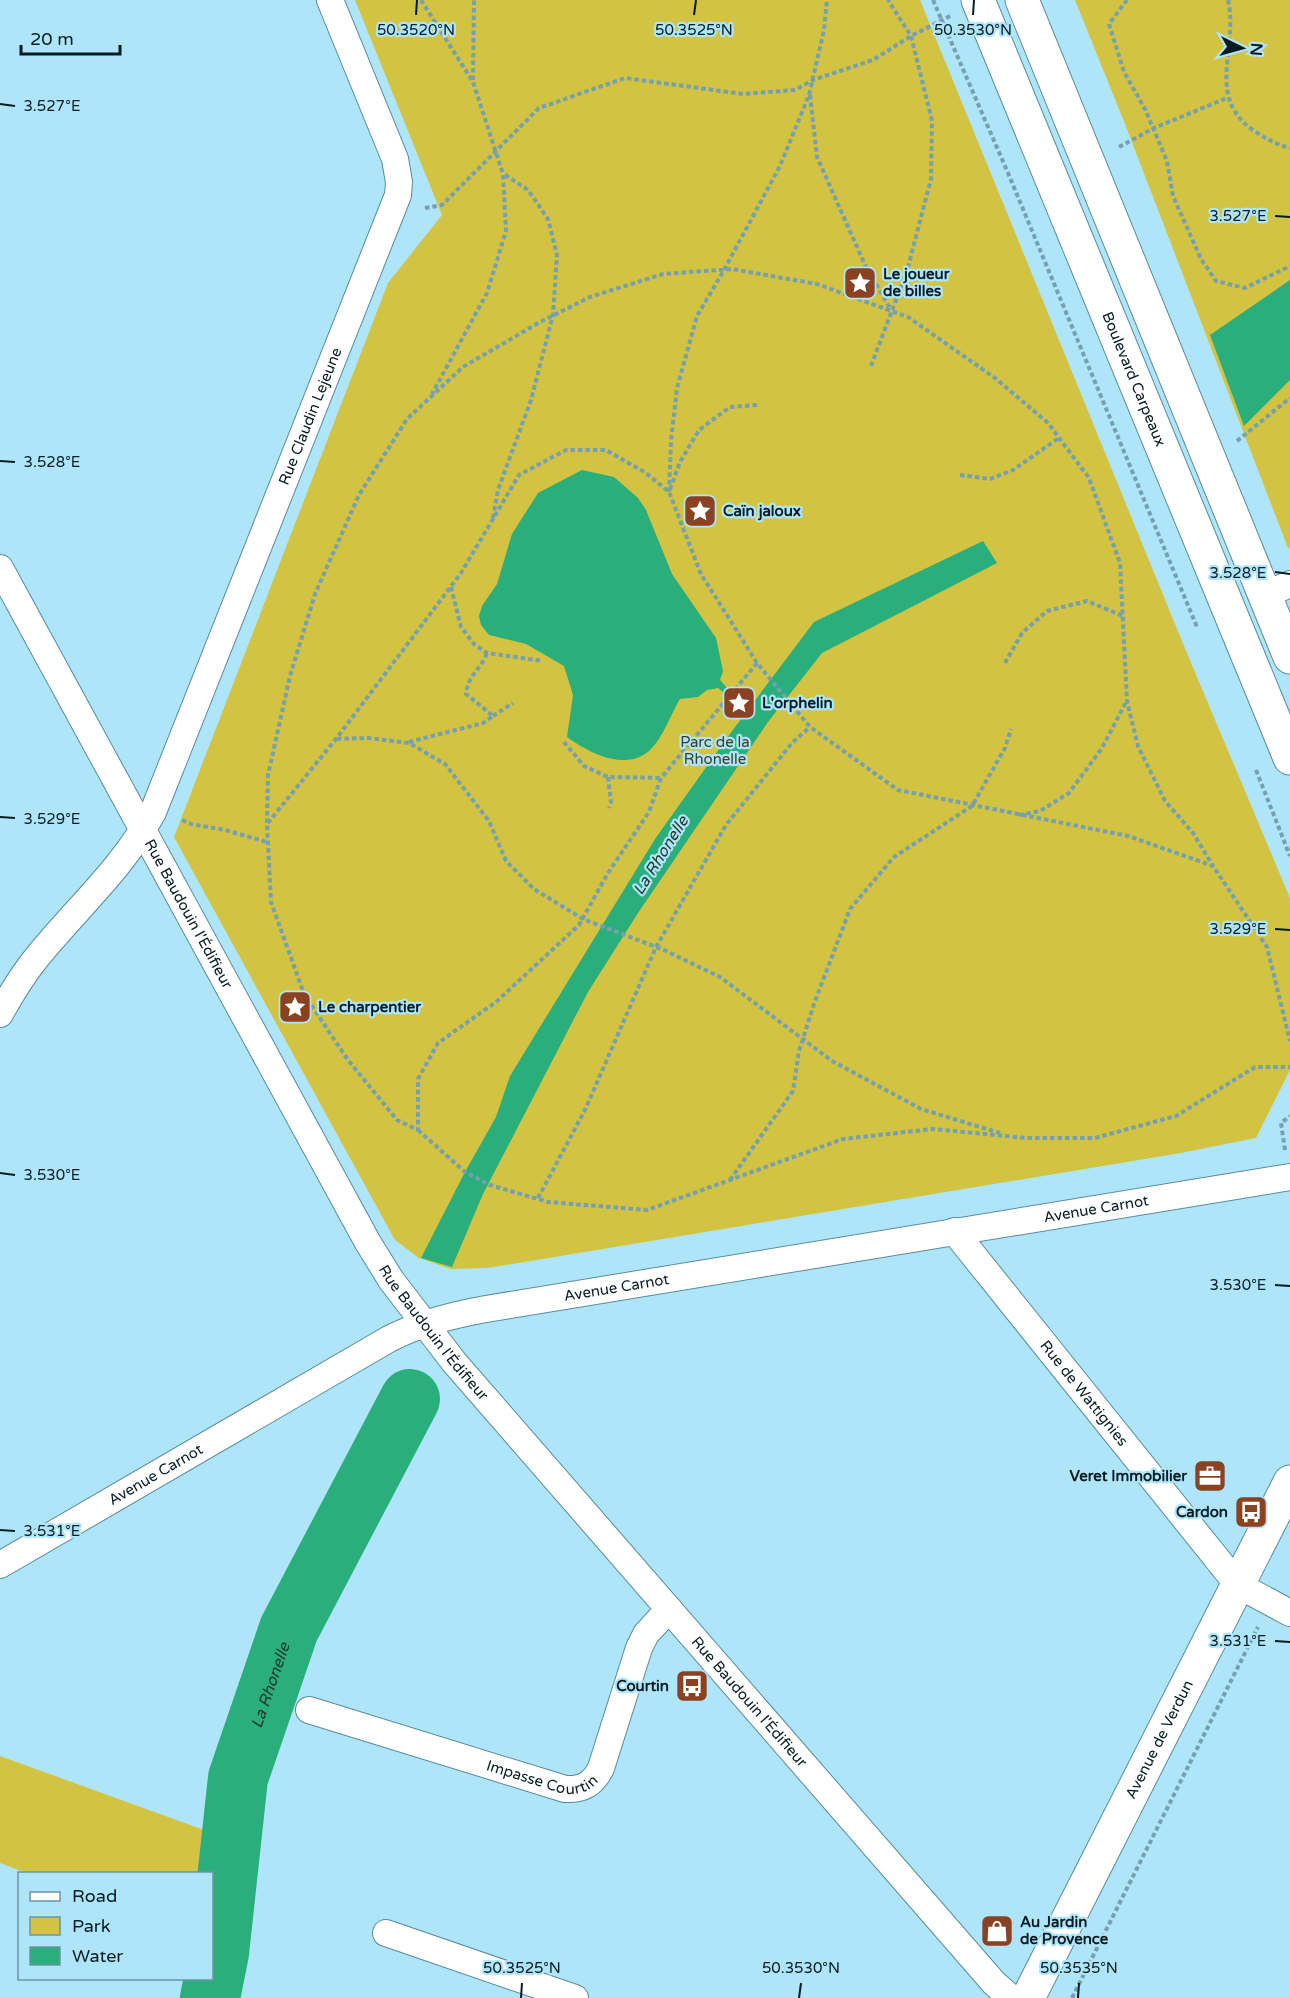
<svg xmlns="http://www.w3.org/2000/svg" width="1290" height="1998" viewBox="0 0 1290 1998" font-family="'Varela Round',sans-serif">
  <rect width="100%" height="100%" fill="#afe5f9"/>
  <path fill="#d2c342" d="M355,0H920L1184,646L1290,898V1070L1256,1138L1181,1153L488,1268L451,1269L419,1258L395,1240L174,837L388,283L442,215Z
    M1075,0H1290V548H1288L1125,124Z
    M0,1756L204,1830L202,1873H27L0,1863Z"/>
  <path fill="#29ae7c" d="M1290,280V380L1244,426L1210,335Z
    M582,470L614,477L638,498L646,510L672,574L716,638L723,671L720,680L727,688L723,692L718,688L707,690L698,697L680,699C670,715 664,737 649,751C624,772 588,752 567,737L573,695L564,666L526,644L489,635L481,625L479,616L482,606L497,584L512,534L538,493Z
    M983,541L997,563L822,653L768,722L638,913L588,992L483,1194L452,1267L421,1258L465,1172L496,1117L510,1076L655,839L732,731L814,622Z"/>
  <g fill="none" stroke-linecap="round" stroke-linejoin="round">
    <path stroke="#29ae7c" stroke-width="60" id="s1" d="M210,1998L219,1953L238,1778L289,1629L410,1399"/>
    <defs>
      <g id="minor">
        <path id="s2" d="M0,568L367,1241L391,1280L454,1362L994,1983L1011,1998"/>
        <path d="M1265,595L1290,584"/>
        <path id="s3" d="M0,1014C11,994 23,974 38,956C76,909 124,867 153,812L398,195L399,182L395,159L330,0"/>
        <path id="s4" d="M954,1231L1238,1585L1290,1613"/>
        <path id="s5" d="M0,1565L389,1339C420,1323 452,1315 486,1309L1290,1177"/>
        <path id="s6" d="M309,1710L565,1789C583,1790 593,1784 601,1768L639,1648L646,1634L669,1609"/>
        <path d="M386,1933L575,1998"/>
      </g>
      <g id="secondary">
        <path id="s7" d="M978,0L1290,758"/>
        <path d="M1022,0L1290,657"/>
        <path id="s8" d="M1028,1998L1290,1482"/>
      </g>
    </defs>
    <use href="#minor" stroke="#588b9e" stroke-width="28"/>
    <use href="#secondary" stroke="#588b9e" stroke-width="35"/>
    <path stroke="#75a0af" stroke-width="4" stroke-dasharray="4.5 3" stroke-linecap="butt" d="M421,0L473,82L503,174L506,231L487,293L432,394
      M933,0L1008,173L1197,627
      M1127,0L1109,24L1124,72L1145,109L1167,161L1173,196L1201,259L1216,281L1245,288L1290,266
      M1228,0C1239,46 1205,97 1253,130C1265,138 1275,144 1290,148
      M473,80L474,0
      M810,95L817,157L865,265L891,310
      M1119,147L1154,128L1227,98
      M425,208L442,205L539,108L625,78L743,94L795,90L813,80L873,60L911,36L950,16
      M871,366L907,271L931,179L932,121L911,36L888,0
      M757,405L730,407L699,430L680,462L669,492L671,441L677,388L697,316L724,270L780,166L809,95L824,30L827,0
      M1237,441L1290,398
      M960,475L990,479L1013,470L1059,438
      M493,518L498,490L531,400L553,315L557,255L548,219L528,190L504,174
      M451,587L461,627L474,644L487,653L543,661
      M757,663L661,778L649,812L608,873L579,925L496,1002L438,1043L418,1079V1130L397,1120L348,1060L304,994L271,902L267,824L336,739L461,573L519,475L566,450H606L646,473L669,492L701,574L757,663L810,727L898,790L1128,836L1213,866L1267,947L1290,1041
      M1005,663L1022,633L1047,611L1087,601L1123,616
      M493,716L513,703
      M337,739L368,738L409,743L445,764L489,821L506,861L534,889L583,919L664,950L720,977L832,1061L921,1109L1000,1133
      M409,742L483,723L493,716L466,694C468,674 481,670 487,653
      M564,742L584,766L608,777L661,778
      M1256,770L1290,856
      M608,777L611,802L609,808
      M1019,815L1040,811L1069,793L1102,748L1126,702
      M182,820L191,824L225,830L267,842
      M267,823L268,775L290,676L315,594L359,495L407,419L463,367L540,322L590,297L663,274L732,269L817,284L908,317L995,378L1048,423L1089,478L1120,563L1127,701L1138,746L1165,801L1193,833L1213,866
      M418,1130L465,1172L490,1185L548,1202L647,1210L843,1139L933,1129L1026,1138H1095L1176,1116L1255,1067H1290
      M1285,1150L1281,1123L1290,1116
      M730,1180L793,1091L799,1051L814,1004L850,909L894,857L972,806L1005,748L1011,729
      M538,1198L585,1110L656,947L726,825L792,743L810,727
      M1072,1998L1258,1627"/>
    <use href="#minor" stroke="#fff" stroke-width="26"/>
    <use href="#secondary" stroke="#fff" stroke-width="33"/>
  </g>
  <path fill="none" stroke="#051b22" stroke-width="2" d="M416,15L417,0M694,15L696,0M973,15L974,0M0,104L15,106M1275,216L1290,217M0,461L15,462M1275,572L1290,574M0,817L15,818M1275,929L1290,930M0,1173L15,1175M1275,1285L1290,1286M0,1530L15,1531M1275,1641L1290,1642M521,1998L522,1983M799,1998L801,1983M1078,1998L1079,1983"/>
  <defs>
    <symbol id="sight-square" viewBox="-11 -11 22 22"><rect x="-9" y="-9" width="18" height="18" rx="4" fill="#8b4223" stroke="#afe5f9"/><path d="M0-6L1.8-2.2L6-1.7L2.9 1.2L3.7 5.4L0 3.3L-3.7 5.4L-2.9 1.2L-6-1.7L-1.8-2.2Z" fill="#fff"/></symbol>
    <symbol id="office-square" viewBox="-11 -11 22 22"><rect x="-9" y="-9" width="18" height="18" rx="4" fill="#8b4223" stroke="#afe5f9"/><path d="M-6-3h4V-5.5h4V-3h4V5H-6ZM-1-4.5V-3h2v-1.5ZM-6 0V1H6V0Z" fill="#fff"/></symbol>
    <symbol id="bus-square" viewBox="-11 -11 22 22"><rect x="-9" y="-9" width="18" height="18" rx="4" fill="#8b4223" stroke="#afe5f9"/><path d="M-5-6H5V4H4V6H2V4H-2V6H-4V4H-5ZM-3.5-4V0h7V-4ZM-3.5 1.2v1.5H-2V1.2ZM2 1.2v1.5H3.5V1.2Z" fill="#fff"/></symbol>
    <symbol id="shop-square" viewBox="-11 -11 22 22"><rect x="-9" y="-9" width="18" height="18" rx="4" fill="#8b4223" stroke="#afe5f9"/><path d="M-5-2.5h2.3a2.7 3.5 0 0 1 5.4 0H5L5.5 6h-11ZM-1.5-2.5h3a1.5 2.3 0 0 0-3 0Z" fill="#fff"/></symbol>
  </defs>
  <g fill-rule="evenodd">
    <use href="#sight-square" x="841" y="264" width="38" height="38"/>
    <use href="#sight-square" x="681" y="492" width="38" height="38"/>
    <use href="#sight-square" x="720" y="684" width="38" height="38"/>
    <use href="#sight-square" x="276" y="988" width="38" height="38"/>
    <use href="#office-square" x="1191" y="1457" width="38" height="38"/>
    <use href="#bus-square" x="1232" y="1493" width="38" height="38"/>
    <use href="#bus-square" x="673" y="1667" width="38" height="38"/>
    <use href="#shop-square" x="978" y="1912" width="38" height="38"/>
  </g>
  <g text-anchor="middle" stroke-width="4.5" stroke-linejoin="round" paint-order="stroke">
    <g font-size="15" font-weight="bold" fill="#051b22" stroke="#afe5f9" text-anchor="start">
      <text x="883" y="279">Le joueur<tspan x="883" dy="17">de billes</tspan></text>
      <text x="723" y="516">Caïn jaloux</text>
      <text x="762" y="708">L'orphelin</text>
      <text x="318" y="1012">Le charpentier</text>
      <text x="1187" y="1481" text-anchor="end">Veret Immobilier</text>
      <text x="1228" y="1517" text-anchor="end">Cardon</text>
      <text x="669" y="1691" text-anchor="end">Courtin</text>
      <text x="1020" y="1927">Au Jardin<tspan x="1020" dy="17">de Provence</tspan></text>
    </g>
    <g font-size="15" fill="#051b22" stroke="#afe5f9">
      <text dy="5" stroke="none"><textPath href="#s7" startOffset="410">Boulevard Carpeaux</textPath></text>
      <text dy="5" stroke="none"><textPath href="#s3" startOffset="680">Rue Claudin Lejeune</textPath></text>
      <text dy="5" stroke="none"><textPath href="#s2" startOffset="394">Rue Baudouin l'Édifieur</textPath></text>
      <text dy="5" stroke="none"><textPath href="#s5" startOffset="1170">Avenue Carnot</textPath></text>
      <text dy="5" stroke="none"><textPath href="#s5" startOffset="684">Avenue Carnot</textPath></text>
      <text dy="5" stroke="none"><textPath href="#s2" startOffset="880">Rue Baudouin l'Édifieur</textPath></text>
      <text dy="5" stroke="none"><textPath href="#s4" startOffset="208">Rue de Wattignies</textPath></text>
      <text dy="5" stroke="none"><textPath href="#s5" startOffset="180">Avenue Carnot</textPath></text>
      <text dy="5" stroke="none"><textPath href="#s2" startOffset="1366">Rue Baudouin l'Édifieur</textPath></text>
      <text dy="5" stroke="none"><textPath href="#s8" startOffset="290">Avenue de Verdun</textPath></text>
      <text dy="5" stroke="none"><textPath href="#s6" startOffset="244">Impasse Courtin</textPath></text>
    </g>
    <g font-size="15" fill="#3f3c23" stroke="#afe5f9">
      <text x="715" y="747">Parc de la<tspan x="715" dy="17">Rhonelle</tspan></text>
    </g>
    <g font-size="16" font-style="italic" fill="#203a2e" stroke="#afe5f9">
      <text transform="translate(660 855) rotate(-58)" y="6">La Rhonelle</text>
      <text dy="6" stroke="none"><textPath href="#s1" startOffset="320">La Rhonelle</textPath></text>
    </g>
  </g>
  <g font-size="15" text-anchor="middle" fill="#051b22" stroke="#afe5f9" stroke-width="4.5" stroke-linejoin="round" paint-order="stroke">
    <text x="416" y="35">50.3520°N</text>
    <text x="694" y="35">50.3525°N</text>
    <text x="973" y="35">50.3530°N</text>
    <text x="52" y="111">3.527°E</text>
    <text x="1238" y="221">3.527°E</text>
    <text x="52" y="467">3.528°E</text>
    <text x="1238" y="578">3.528°E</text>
    <text x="52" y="824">3.529°E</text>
    <text x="1238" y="934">3.529°E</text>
    <text x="52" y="1180">3.530°E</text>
    <text x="1238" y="1290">3.530°E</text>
    <text x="52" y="1536">3.531°E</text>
    <text x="1238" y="1646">3.531°E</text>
    <text x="522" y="1973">50.3525°N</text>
    <text x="801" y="1973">50.3530°N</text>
    <text x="1079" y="1973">50.3535°N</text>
  </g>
  <rect x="18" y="1872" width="195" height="108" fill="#afe5f9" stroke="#6b94a3" stroke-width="1.5"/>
  <rect x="30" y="1892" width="30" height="9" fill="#ffffff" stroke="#6b94a3" stroke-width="1.5"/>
  <text x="72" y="1902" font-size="18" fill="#051b22">Road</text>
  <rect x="30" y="1917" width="30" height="18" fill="#d2c342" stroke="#6b94a3" stroke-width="1.5"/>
  <text x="72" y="1932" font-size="18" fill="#051b22">Park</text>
  <rect x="30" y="1947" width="30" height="18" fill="#29ae7c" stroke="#6b94a3" stroke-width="1.5"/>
  <text x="72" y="1962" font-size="18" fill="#051b22">Water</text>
  <g transform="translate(1242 48) rotate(95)" stroke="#afe5f9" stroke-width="4.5" paint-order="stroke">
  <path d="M0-4.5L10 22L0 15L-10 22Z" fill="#051b22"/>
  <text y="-9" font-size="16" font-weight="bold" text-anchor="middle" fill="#051b22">N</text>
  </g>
  <path d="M21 45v9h99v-9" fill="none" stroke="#051b22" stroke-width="3"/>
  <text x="30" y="45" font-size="18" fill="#051b22" stroke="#afe5f9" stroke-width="4.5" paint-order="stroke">20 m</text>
</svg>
